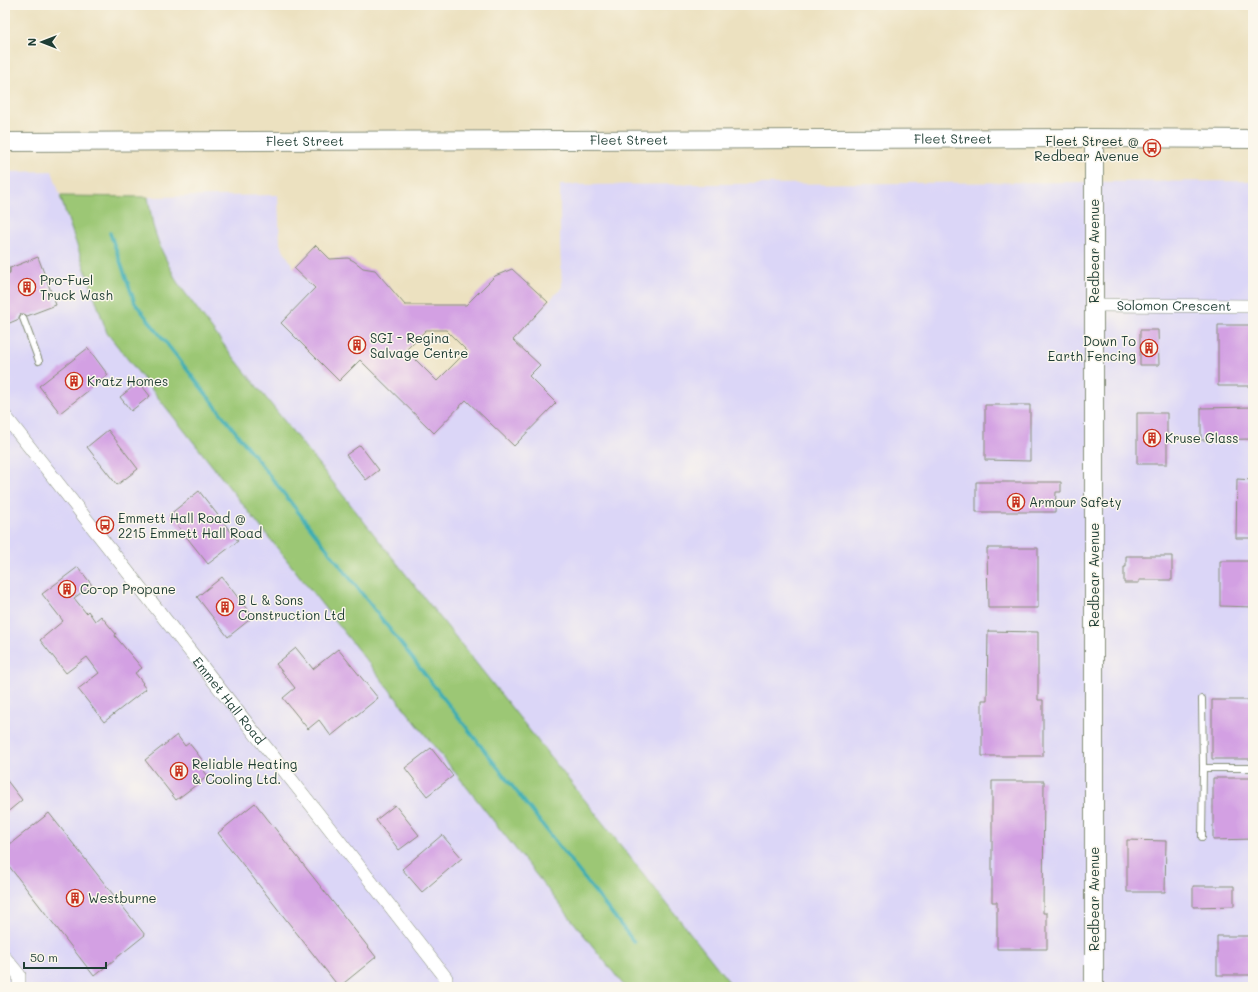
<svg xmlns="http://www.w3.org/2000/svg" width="1258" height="992" viewBox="0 0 1258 992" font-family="Mali,sans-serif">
  <rect width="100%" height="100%" fill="#fbf7ec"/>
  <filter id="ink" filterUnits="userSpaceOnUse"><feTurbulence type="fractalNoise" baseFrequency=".025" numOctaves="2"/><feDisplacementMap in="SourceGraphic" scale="8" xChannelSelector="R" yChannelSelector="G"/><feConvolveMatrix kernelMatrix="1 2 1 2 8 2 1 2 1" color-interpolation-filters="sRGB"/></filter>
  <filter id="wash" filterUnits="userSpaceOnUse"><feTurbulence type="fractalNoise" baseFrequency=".012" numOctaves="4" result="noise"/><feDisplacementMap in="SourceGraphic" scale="16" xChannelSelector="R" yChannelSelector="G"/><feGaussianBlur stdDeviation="0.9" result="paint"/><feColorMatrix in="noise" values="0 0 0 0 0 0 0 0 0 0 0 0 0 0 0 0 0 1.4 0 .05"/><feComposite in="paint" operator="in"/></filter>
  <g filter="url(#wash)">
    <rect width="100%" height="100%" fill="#ece1c0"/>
    <path fill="#dbd6f7" d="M52,171L107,333L625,987H5V172Z
      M1253,181V987H733L224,345L177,282L160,247L153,226L148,197L278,195L280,244L294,268L315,289L281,324L339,381L360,360L434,432L466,400L514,446L555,403L529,376L539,365L513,340L562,287L560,246V185Z"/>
    <path fill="#9cc774" stroke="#5e8254" d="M60,196L148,197L153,226L160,247L177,282L224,345L733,987H625L107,333Z"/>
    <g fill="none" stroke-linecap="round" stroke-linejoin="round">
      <path stroke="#3badb3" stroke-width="3.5" d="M110,233L135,303L634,942"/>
    </g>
    <g id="blocks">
      <path fill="#d3a0e3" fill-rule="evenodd" d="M316,245L330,259L348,258L354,261L363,268L375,270L405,305H466L495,276L512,269L548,302L513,340L540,365L529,376L556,403L514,446L466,400L434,433L360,360L339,381L281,323L315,288L294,268ZM426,330H446L467,351L437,381L406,350Z
        M38,257L56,305L27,316L24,314H21L19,317V319L5,325V274L10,273V268Z
        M1218,325H1253V386H1218Z
        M1140,330H1158L1159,365H1140Z
        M88,348L108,375L60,413L39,386Z
        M139,382L150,396L131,411L120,397Z
        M985,405H1030V461L985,460Z
        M1253,407V439L1201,440V408Z
        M1137,413H1167V464H1137Z
        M108,430L138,469L117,485L87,447Z
        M360,445L379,470L366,480L346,455Z
        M1237,479L1253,480V538H1236Z
        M976,482H1061V492H1056L1055,512H976Z
        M199,491L238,541L208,564L169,515Z
        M987,548H1038V608H988Z
        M1126,556H1172V580H1139V583H1124V567H1126Z
        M1220,561H1253V607L1220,606Z
        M78,567L92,585L74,598L86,613L88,611L95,621L101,616L116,634L115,636L142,668L135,673L143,683L142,684L146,689L104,722L78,689L99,673L87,657L66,673L40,640L63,621L42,594Z
        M222,577L253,617L228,637L197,597Z
        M988,631L1038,632V700H1043V756H982V700H987Z
        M296,648L313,669L338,649L378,698L331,736L319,720L308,729L283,698L295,688L276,664Z
        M1212,700H1251V759H1212Z
        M177,735L185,746L189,743L204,762L200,766L208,776L176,800L145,760Z
        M431,748L453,776L427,796L405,768Z
        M5,778L22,800L5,814Z
        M1213,778H1252L1253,839L1213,840Z
        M992,781H1044L1043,913H1047V949H997V902H992Z
        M255,803L376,957L339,987L218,833Z
        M395,805L419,835L399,850L376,820Z
        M49,813L145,935L94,976L5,861V848Z
        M442,835L462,858L422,892L402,869Z
        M1127,840L1166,841L1165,892H1127Z
        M1193,886H1234V906L1193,907Z
        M1217,936H1253V975H1217Z"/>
    </g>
  </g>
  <g filter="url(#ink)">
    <use href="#blocks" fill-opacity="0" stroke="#868f7a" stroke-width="1"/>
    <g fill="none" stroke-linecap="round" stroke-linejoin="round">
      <defs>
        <path id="lane" d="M5,268L6,270
          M23,318L39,361
          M1202,699L1203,768
          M1202,837L1203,768H1253"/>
        <g id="street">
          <path id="s1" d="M1094,305L1253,306"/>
          <path id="s2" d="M5,416L316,811L446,978V987"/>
          <path d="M5,958L19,975V987"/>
        </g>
        <g id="secondary">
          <path d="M1094,138V987"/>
          <path id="s3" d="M5,142L1094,138L1253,139"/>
        </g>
      </defs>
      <use href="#lane" stroke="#868f7a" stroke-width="8"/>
      <use href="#street" stroke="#868f7a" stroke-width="14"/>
      <use href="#secondary" stroke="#868f7a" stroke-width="20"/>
      <use href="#lane" stroke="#fff" stroke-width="6"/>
      <use href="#street" stroke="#fff" stroke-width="13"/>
      <use href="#secondary" stroke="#fff" stroke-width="18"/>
    </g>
  </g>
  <defs>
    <symbol id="bus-ring" viewBox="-11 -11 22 22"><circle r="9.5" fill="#fbf7ec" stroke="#c8321e" stroke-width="1.5"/><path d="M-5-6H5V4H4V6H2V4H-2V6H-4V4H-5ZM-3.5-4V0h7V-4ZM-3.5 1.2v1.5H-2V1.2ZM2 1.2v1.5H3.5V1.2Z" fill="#c8321e"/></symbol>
    <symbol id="building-ring" viewBox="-11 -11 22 22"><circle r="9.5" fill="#fbf7ec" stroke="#c8321e" stroke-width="1.5"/><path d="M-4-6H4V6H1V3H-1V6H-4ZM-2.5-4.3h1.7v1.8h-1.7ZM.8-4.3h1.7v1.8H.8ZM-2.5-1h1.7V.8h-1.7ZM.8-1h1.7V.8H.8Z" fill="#c8321e"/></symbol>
  </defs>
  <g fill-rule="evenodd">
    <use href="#bus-ring" x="1142" y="138" width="20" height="20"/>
    <use href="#building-ring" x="17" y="277" width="20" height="20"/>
    <use href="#building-ring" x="347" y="335" width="20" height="20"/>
    <use href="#building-ring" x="1139" y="338" width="20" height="20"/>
    <use href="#building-ring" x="64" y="371" width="20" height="20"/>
    <use href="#building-ring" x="1142" y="428" width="20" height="20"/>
    <use href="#building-ring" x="1006" y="492" width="20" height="20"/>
    <use href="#bus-ring" x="95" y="515" width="20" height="20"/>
    <use href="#building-ring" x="57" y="579" width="20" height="20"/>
    <use href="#building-ring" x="215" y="597" width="20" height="20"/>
    <use href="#building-ring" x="169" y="761" width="20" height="20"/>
    <use href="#building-ring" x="65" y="888" width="20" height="20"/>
  </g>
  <g text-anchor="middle" stroke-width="3" stroke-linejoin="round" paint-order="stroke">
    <g font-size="13" fill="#1f3d34" stroke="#fbf7ec">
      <text dy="5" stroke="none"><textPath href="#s3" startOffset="948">Fleet Street</textPath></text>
      <text dy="5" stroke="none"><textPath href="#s3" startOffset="624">Fleet Street</textPath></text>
      <text dy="5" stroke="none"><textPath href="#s3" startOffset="300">Fleet Street</textPath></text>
      <text transform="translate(1094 251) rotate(-90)" y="5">Redbear Avenue</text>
      <text dy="5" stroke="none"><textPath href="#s1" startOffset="80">Solomon Crescent</textPath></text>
      <text transform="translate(1094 575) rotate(-90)" y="5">Redbear Avenue</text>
      <text dy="5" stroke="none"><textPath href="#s2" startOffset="362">Emmet Hall Road</textPath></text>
      <text transform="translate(1094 899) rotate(-90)" y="5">Redbear Avenue</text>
    </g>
    <g font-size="13" fill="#1f3d34" stroke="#fbf7ec" text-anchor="start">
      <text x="1139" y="146" text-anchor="end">Fleet Street @<tspan x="1139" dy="15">Redbear Avenue</tspan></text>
      <text x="40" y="285">Pro-Fuel<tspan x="40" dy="15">Truck Wash</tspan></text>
      <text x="370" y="343">SGI - Regina<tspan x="370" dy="15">Salvage Centre</tspan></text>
      <text x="1136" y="346" text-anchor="end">Down To<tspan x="1136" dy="15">Earth Fencing</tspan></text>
      <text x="87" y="386">Kratz Homes</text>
      <text x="1165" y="443">Kruse Glass</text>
      <text x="1029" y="507">Armour Safety</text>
      <text x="118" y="523">Emmett Hall Road @<tspan x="118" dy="15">2215 Emmett Hall Road</tspan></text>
      <text x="80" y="594">Co-op Propane</text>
      <text x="238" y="605">B L &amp; Sons<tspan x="238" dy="15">Construction Ltd</tspan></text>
      <text x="192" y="769">Reliable Heating<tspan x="192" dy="15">&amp; Cooling Ltd.</tspan></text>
      <text x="88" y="903">Westburne</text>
    </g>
  </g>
  <rect width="1258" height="992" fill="none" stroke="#fbf7ec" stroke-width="20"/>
  <g transform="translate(42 42) rotate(270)" stroke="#fbf7ec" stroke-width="3" paint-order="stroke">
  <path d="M0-3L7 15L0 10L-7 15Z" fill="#1f3d34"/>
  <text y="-6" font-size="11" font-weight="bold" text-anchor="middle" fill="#1f3d34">N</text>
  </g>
  <path d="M24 962v6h82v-6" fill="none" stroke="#1f3d34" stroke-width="2"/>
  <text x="30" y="962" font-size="12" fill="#1f3d34" stroke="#fbf7ec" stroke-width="3" paint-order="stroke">50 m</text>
</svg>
